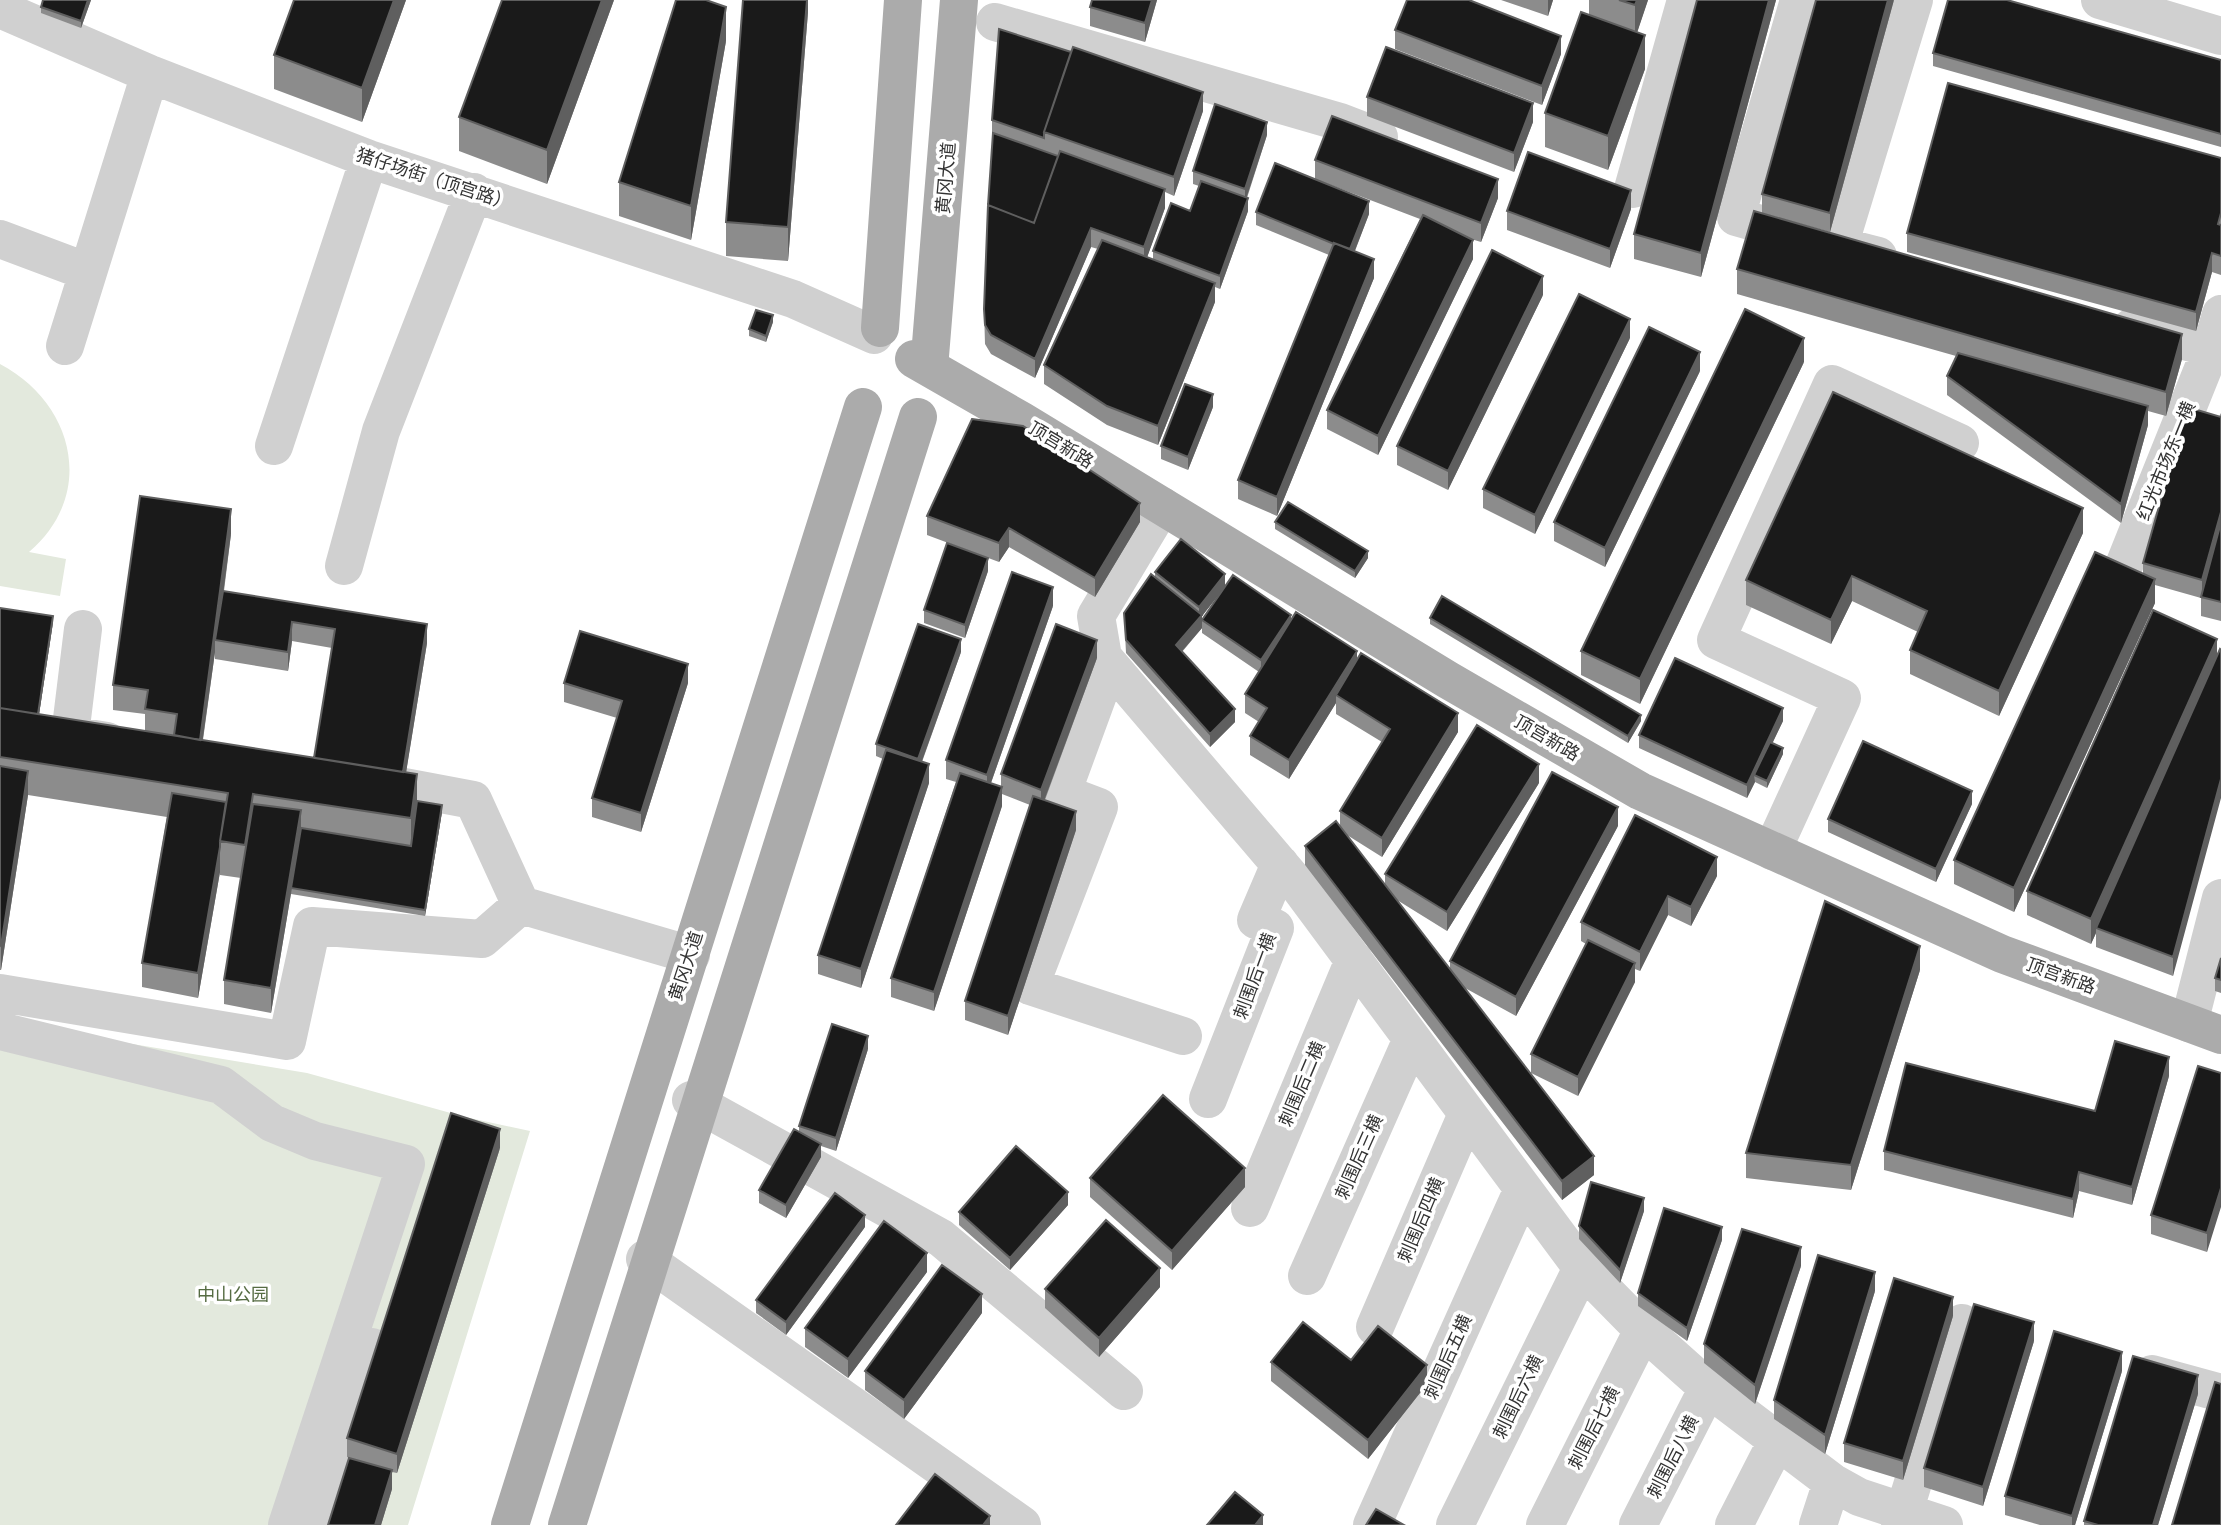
<svg xmlns="http://www.w3.org/2000/svg" width="2221" height="1525" viewBox="0 0 2221 1525" font-family="Commissioner,'Noto Sans SC',sans-serif">
  <rect width="100%" height="100%" fill="#fff"/>
  <path fill="#e3e9dd" d="M0,364C74,403 97,494 29,552L66,559L60,596L0,586Z
    M0,1022L307,1073L465,1117L530,1131L408,1525H0Z"/>
  <g fill="none" stroke-linecap="round" stroke-linejoin="round">
    <path stroke="#d0d0d0" stroke-width="38" d="M1799,0L1736,217L1803,236
      M2100,0L2221,36
      M0,9L150,74L369,159L793,299L874,335
      M995,22L1340,122L1379,137
      M1633,189L1686,0
      M0,239L88,272
      M1878,256L1839,246L1914,0
      M2132,327L2221,351
      M65,346L150,74
      M274,446L369,159
      M1162,506L1096,616L1103,657L1300,888L1582,1268L1643,1330L1708,1388L1832,1482L1859,1497L1944,1525
      M344,566L381,431L474,192
      M2121,573L2211,349L2221,314
      M83,629L70,735L107,741
      M1109,665L1062,793L1099,807L1030,986L1183,1036
      M1772,851L1842,698L1716,640L1832,384L1960,443
      M521,905L691,955
      M0,993L287,1041L312,926L482,939L521,905L473,800L404,787
      M2189,1023L2221,898
      M0,1031L221,1085L272,1123L315,1141L406,1164L287,1525
      M1208,1099L1275,928L1256,920L1280,864
      M691,1100L941,1238L1124,1391
      M1250,1208L1354,960
      M645,1259L1022,1525
      M1307,1276L1412,1039
      M1375,1327L1467,1114
      M2152,1374L2221,1393
      M323,1525L372,1347
      M1372,1525L1523,1189
      M1455,1525L1582,1268
      M1545,1525L1643,1330
      M1638,1525L1708,1388
      M1734,1525L1777,1441
      M1818,1525L1832,1482
      M1900,1525L1962,1323"/>
    <path stroke="#ababab" stroke-width="38" d="M880,328L903,0
      M930,356L959,0
      M914,359L1022,421L1448,680L1640,791L2002,954L2221,1035
      M510,1525L863,407
      M567,1525L918,417"/>
  </g>
  <path fill="#8c8c8c" fill-rule="evenodd" d="M43,0H91L81,28L41,13V7Z
    M406,0L362,122L274,89V55Z
    M614,0L547,184L459,151V117Z
    M808,0V12L788,261L726,256V222Z
    M1092,0H1157L1145,42L1090,26V7Z
    M1501,0H1553L1548,16Z
    M1589,0H1648L1637,32L1645,69L1608,170L1545,147V113L1589,15Z
    M1697,0H1776L1701,277L1634,259V234Z
    M1894,0L1830,232L1762,213V194Z
    M1395,30L1561,54L1542,105L1395,49Z
    M726,41L691,240L619,216V182Z
    M1933,53L2221,60V147L1933,66Z
    M1367,97L1533,122L1514,172L1367,116Z
    M1203,111L1174,196L1165,192V208L1147,257L1153,260V251L1190,211L1199,186L1193,184V171L1267,135L1247,198L1248,211L1220,289L1215,287V302L1158,445L1107,425L1044,384V365L1098,249L1091,247L1035,378L991,354L985,344L984,309L1058,156L992,133V120Z
    M2221,158V275L2212,272L2196,331L1907,252V233Z
    M1315,160L1498,198L1481,242L1471,239L1473,259L1378,455L1327,429V410L1420,219L1315,179Z
    M1631,209L1610,268L1507,230V211Z
    M1256,212L1369,214L1355,251L1374,278L1277,516L1238,499V480L1329,255L1256,225Z
    M1737,269L2182,359L2166,416L2148,411V425L2121,523L1947,395V376L1956,356L1737,294Z
    M1543,295L1448,490L1397,465V446Z
    M773,322L766,342L749,336V329Z
    M1630,338L1535,534L1483,508V489Z
    M1804,362L1640,704L1581,675V651Z
    M1700,371L1605,567L1554,541V522Z
    M1213,407L1188,470L1161,459V446Z
    M2221,413V621L2201,616V598L2155,585V603L2014,912L1954,884V860L2143,574V563Z
    M927,516L1140,522L1095,597L1009,547L999,562L927,535Z
    M1275,522L1368,558L1355,578L1275,529Z
    M2083,533L1999,716L1910,674V650L1918,632L1852,601L1831,644L1746,605V580Z
    M231,534L224,591L427,643L406,772L417,801L442,812L425,916L291,894V893L271,1013L224,1004V980L241,878L220,875V872L198,998L142,987V963L167,817L28,795L1,970H0V608L53,622L39,714L145,731V714L113,710V685ZM292,641L332,648L314,758L203,740L215,652V659L288,671Z
    M988,571L965,638L924,623V610Z
    M1155,572L1225,586L1291,620L1357,660L1458,732L1382,857L1347,835L1385,885V874L1539,783L1447,931L1397,900L1450,970V961L1618,826L1516,1016L1465,988L1594,1175L1562,1200L1305,865V846L1340,825V811L1382,742L1336,714V703L1289,779L1250,755V736L1259,722L1245,713V694L1259,672L1202,633V628L1182,652L1235,722L1210,747L1126,653L1124,613L1155,578ZM1221,592L1202,620V616Z
    M1053,606L991,783L1001,787V774L1097,658L1045,800L1076,830L1008,1035L965,1020V1001L1030,805L1002,794V806L934,1011L891,997V978L956,782L946,779V760Z
    M1430,618L1641,721L1628,743L1430,624Z
    M2217,639L2173,976L2096,947V933L2091,944L2027,915V891Z
    M961,652L922,762L929,783L861,988L818,974V955L883,759L876,756V744Z
    M564,683H688L641,832L592,817V798L617,718L564,702Z
    M1783,721L1772,743L1783,754L1767,788L1755,782L1747,798L1639,748V735Z
    M1972,804L1936,882L1828,832V819Z
    M1717,876L1691,926L1668,915L1640,971L1635,969V982L1578,1096L1531,1073V1054L1586,944L1581,941V922Z
    M2221,958V993L2215,991V978Z
    M1920,970L1851,1190L1746,1178V1153Z
    M868,1049L836,1151L821,1146V1157L786,1218L759,1203V1190L799,1132V1126Z
    M2221,1073L2207,1252L2151,1234V1215Z
    M2169,1076L2132,1205L2079,1191L2073,1218L1884,1170V1151L2095,1111Z
    M500,1148L397,1473L392,1472V1489L381,1525H328L349,1458L347,1457V1438Z
    M1090,1178L1245,1187L1172,1270L1090,1197Z
    M1068,1205L1010,1270L959,1225V1212Z
    M1644,1211L1620,1283L1579,1239V1226Z
    M865,1227L786,1335L756,1313V1300Z
    M1722,1240L1687,1341L1638,1306V1293Z
    M1801,1266L1755,1404L1704,1363V1344Z
    M927,1272L848,1378L805,1347V1328Z
    M1160,1287L1099,1357L1045,1308V1289Z
    M1875,1291L1825,1454L1774,1419V1400Z
    M982,1313L904,1419L865,1390V1371Z
    M1953,1316L1903,1480L1844,1462V1443Z
    M2034,1341L1983,1506L1924,1487V1468Z
    M1271,1362L1427,1384L1368,1459L1271,1381Z
    M2122,1371L2075,1525H2040L2005,1515V1496Z
    M2198,1394L2158,1525H2084V1521Z"/>
  <path fill="#5f5f5f" d="M88,0H91L81,28V21Z
    M394,0H406L362,122V88Z
    M602,0H614L547,184V150Z
    M807,0H808V12L788,261V227Z
    M1152,0H1157L1145,42V23Z
    M1548,0H1553L1548,16Z
    M1637,0H1648L1635,39V5Z
    M1769,0H1776L1701,277V253Z
    M1888,0H1894L1830,232V213Z
    M726,7V41L691,240V206Z
    M1645,35V69L1608,170V136Z
    M1561,36V54L1542,105V86Z
    M1203,92V111L1174,196V177Z
    M1533,103V122L1514,172V153Z
    M1267,122V135L1245,202V189Z
    M1498,179V198L1481,242V223Z
    M1165,189V208L1144,266V247Z
    M1631,190V209L1610,268V249Z
    M1248,198V211L1220,289V276Z
    M1369,201V214L1350,263V250Z
    M1091,228V247L1035,378V359Z
    M1473,240V259L1378,455V436Z
    M2212,253V272L2196,331V312Z
    M1374,259V278L1277,516V497Z
    M1543,276V295L1448,490V471Z
    M1215,283V302L1158,445V426Z
    M773,315V322L766,342V336Z
    M1630,319V338L1535,534V515Z
    M2182,334V359L2166,416V392Z
    M1804,338V362L1640,704V679Z
    M1700,352V371L1605,567V548Z
    M1213,394V407L1188,470V457Z
    M2148,406V425L2121,523V504Z
    M1140,503V522L1095,597V578Z
    M2083,508V533L1999,716V691Z
    M231,509V534L217,640H215V652L198,773V748Z
    M2221,512V531L2202,599V580Z
    M1009,528V547L999,562V543Z
    M1368,551V558L1355,578V571Z
    M988,558V571L965,638V625Z
    M1225,574V587L1202,616V628L1176,658V645L1199,619V607Z
    M1852,576V601L1831,644V620Z
    M2155,579V603L2014,912V888Z
    M1053,587V606L987,794V775Z
    M1291,615V628L1261,673V660Z
    M53,616V622L34,748V741Z
    M292,622V641L288,671V652Z
    M427,624V643L401,804V785Z
    M961,639V652L918,772V759Z
    M2217,639V663L2096,928V933L2091,944V919Z
    M1097,640V658L1041,809V790Z
    M1357,651V670L1336,695V703L1289,779V760Z
    M688,664V683L641,832V813Z
    M1783,708V721L1757,776L1754,775L1755,782L1747,798V785Z
    M1235,709V722L1210,747V734Z
    M1458,713V732L1382,857V838Z
    M1641,715V721L1628,743V736Z
    M1783,748V754L1767,788V781Z
    M929,764V783L861,988V969Z
    M1539,764V783L1447,931V912Z
    M28,771V795L1,970V946Z
    M417,774V808L411,852V818Z
    M2221,779V798L2173,976V957Z
    M1002,787V806L934,1011V992Z
    M1972,791V804L1936,882V869Z
    M442,805V812L425,916V910Z
    M1618,807V826L1516,1016V997Z
    M301,810V834L271,1013V988Z
    M1076,811V830L1008,1035V1016Z
    M220,847V872L198,998V973Z
    M1717,857V876L1691,926V907Z
    M1668,896V915L1640,971V952Z
    M1920,946V970L1851,1190V1165Z
    M1635,963V982L1578,1096V1077Z
    M868,1036V1049L836,1151V1138Z
    M2169,1057V1076L2132,1205V1187Z
    M500,1129V1148L397,1473V1454Z
    M821,1144V1157L786,1218V1205Z
    M1594,1156V1175L1562,1200V1181Z
    M1245,1168V1187L1172,1270V1251Z
    M2079,1172V1191L2073,1218V1199Z
    M2221,1188V1207L2207,1252V1233Z
    M1068,1192V1205L1010,1270V1258Z
    M1644,1198V1211L1620,1283V1270Z
    M865,1215V1227L786,1335V1322Z
    M1722,1227V1240L1687,1341V1328Z
    M1801,1247V1266L1755,1404V1385Z
    M927,1253V1272L848,1378V1359Z
    M1160,1268V1287L1099,1357V1338Z
    M1875,1272V1291L1825,1454V1435Z
    M982,1294V1313L904,1419V1400Z
    M1953,1297V1316L1903,1480V1461Z
    M2034,1322V1341L1983,1506V1487Z
    M2122,1352V1371L2075,1525H2072V1516Z
    M1427,1365V1384L1368,1459V1440Z
    M2198,1375V1394L2158,1525H2153Z
    M392,1470V1489L381,1525H375Z
    M1263,1515V1525H1255Z
    M990,1516V1525H983Z"/>
  <path fill="#1a1a1a" stroke="#5f5f5f" stroke-width="2" d="M43,0H88L81,21L41,7Z
    M294,0H394L362,88L274,55Z
    M502,0H602L547,150L459,117Z
    M676,0H706L726,7L691,206L619,182Z
    M743,0H807L788,227L726,222Z
    M1092,0H1152L1145,23L1090,7Z
    M1407,0H1469L1561,36L1542,86L1395,30Z
    M1619,0H1637L1635,5Z
    M1697,0H1769L1701,253L1634,234Z
    M1816,0H1888L1830,213L1762,194Z
    M1948,0H2007L2221,60V134L1933,53Z
    M1581,12L1645,35L1608,136L1545,113Z
    M999,29L1071,52L1044,132V138L992,120Z
    M1073,47L1203,92L1174,177L1044,132Z
    M1386,47L1533,103L1514,153L1367,97Z
    M1948,83L2221,158V213L2218,224L2221,225V256L2212,253L2196,312L1907,233Z
    M1215,104L1267,122L1245,189L1193,171Z
    M1332,116L1498,179L1481,223L1315,160Z
    M993,133L1058,156L1034,223L988,205Z
    M1060,151L1165,189L1144,247L1091,228L1035,359L991,335L985,325L984,309L988,205L1034,223Z
    M1528,152L1631,190L1610,249L1507,211Z
    M1275,163L1369,201L1350,249L1334,243V244L1256,212Z
    M1201,181L1248,198L1220,276L1153,251L1171,203L1190,211Z
    M1754,211L2182,334L2166,392L1737,269Z
    M1423,215L1473,240L1378,436L1327,410Z
    M1102,240L1215,283L1158,426L1107,406L1044,365Z
    M1334,243L1374,259L1277,497L1238,480Z
    M1492,250L1543,276L1448,471L1397,446Z
    M1579,294L1630,319L1535,515L1483,489Z
    M1745,309L1804,338L1640,679L1581,651Z
    M756,310L773,315L766,336L749,329Z
    M1649,327L1700,352L1605,548L1554,522Z
    M1958,353L2148,406L2121,504L1947,376Z
    M1185,384L1213,394L1188,457L1161,446Z
    M1833,392L2083,508L1999,691L1910,650L1927,611L1852,576L1831,620L1746,580Z
    M2187,407L2221,417V512L2202,580L2143,563Z
    M972,419L1023,426L1140,503L1095,578L1009,528L999,543L927,516Z
    M140,496L231,509L200,740L174,735L177,714L145,709L148,690L113,685Z
    M1288,502L1368,551L1355,571L1275,522Z
    M2221,522V602L2201,597Z
    M1181,539L1225,574L1199,607L1155,572Z
    M947,543L988,558L965,625L924,610Z
    M2095,552L2155,579L2014,888L1954,860Z
    M1012,572L1053,587L987,775L946,760Z
    M1151,574L1202,615L1176,645L1235,709L1210,734L1126,640L1124,613Z
    M1233,575L1291,615L1261,660L1202,620Z
    M223,591L427,624L403,772L314,758L335,629L292,622L288,652L215,640Z
    M1442,596L1641,715L1628,736L1430,618Z
    M0,608L53,616L38,714L0,708Z
    M2153,610L2217,639L2091,919L2027,891Z
    M1296,612L1357,651L1289,760L1250,736L1267,708L1245,694Z
    M918,624L961,639L918,759L876,744Z
    M1056,624L1097,640L1041,790L1001,774Z
    M580,631L688,664L641,813L592,798L622,701L564,683Z
    M2220,649L2221,650V779L2173,957L2096,928Z
    M1361,653L1458,713L1382,838L1340,811L1390,729L1336,695Z
    M1675,658L1783,708L1747,785L1639,735Z
    M0,708L417,774L411,818L253,794L245,845L220,841L228,793L0,757Z
    M1477,725L1539,764L1447,912L1385,874Z
    M1863,741L1972,791L1936,869L1828,819Z
    M1770,742L1783,748L1767,781L1754,775Z
    M886,750L929,764L861,969L818,955Z
    M0,766L28,771L1,946L0,945Z
    M1552,772L1618,807L1516,997L1450,961Z
    M960,773L1002,787L934,992L891,978Z
    M172,793L226,802L220,841V847L198,973L142,963Z
    M1033,796L1076,811L1008,1016L965,1001Z
    M417,801L442,805L425,910L291,888L301,828L411,846Z
    M253,804L301,810L271,988L224,980Z
    M1635,815L1717,857L1691,907L1668,896L1640,952L1581,922Z
    M1336,821L1594,1156L1562,1181L1305,846Z
    M1825,901L1920,946L1851,1165L1746,1153Z
    M1588,940L1635,963L1578,1077L1531,1054Z
    M2221,958V980L2215,978Z
    M832,1024L868,1036L836,1138L799,1126Z
    M2115,1041L2169,1057L2132,1187L2079,1172L2073,1199L1884,1151L1906,1063L2095,1111Z
    M2198,1066L2221,1073V1188L2207,1233L2151,1215Z
    M1163,1095L1245,1168L1172,1251L1090,1178Z
    M451,1113L500,1129L397,1454L347,1438Z
    M794,1129L821,1144L786,1205L759,1190Z
    M1016,1146L1068,1192L1010,1258L959,1212Z
    M1591,1182L1644,1198L1620,1270L1579,1226Z
    M835,1193L865,1215L786,1322L756,1300Z
    M1664,1208L1722,1227L1687,1328L1638,1293Z
    M1106,1220L1160,1268L1099,1338L1045,1289Z
    M884,1221L927,1253L848,1359L805,1328Z
    M1742,1229L1801,1247L1755,1385L1704,1344Z
    M1818,1255L1875,1272L1825,1435L1774,1400Z
    M942,1265L982,1294L904,1400L865,1371Z
    M1894,1278L1953,1297L1903,1461L1844,1443Z
    M1974,1304L2034,1322L1983,1487L1924,1468Z
    M1303,1322L1351,1360L1378,1326L1427,1365L1368,1440L1271,1362Z
    M2054,1331L2122,1352L2072,1516L2005,1496Z
    M2133,1356L2198,1375L2153,1525H2098L2084,1521Z
    M2215,1382L2221,1384V1525H2172Z
    M349,1458L392,1470L375,1525H328Z
    M935,1474L990,1516L983,1525H896Z
    M1235,1492L1263,1515L1255,1525H1207Z
    M1376,1509L1404,1525H1366Z"/>
  <g text-anchor="middle" stroke-width="7" stroke-linejoin="round" paint-order="stroke">
    <g font-size="18" fill="#333" stroke="#fff">
      <text transform="translate(946 178) rotate(-85)" y="6">黄冈大道</text>
      <text transform="translate(434 179) rotate(18)" y="6">猪仔场街（顶宫路）</text>
      <text transform="translate(1061 445) rotate(31)" y="6">顶宫新路</text>
      <text transform="translate(2166 461) rotate(-68)" y="6">红光市场东一横</text>
      <text transform="translate(1547 738) rotate(30)" y="6">顶宫新路</text>
      <text transform="translate(686 966) rotate(-72)" y="6">黄冈大道</text>
      <text transform="translate(1255 976) rotate(-70)" y="6">刺围后一横</text>
      <text transform="translate(2061 976) rotate(20)" y="6">顶宫新路</text>
      <text transform="translate(1302 1084) rotate(-67)" y="6">刺围后二横</text>
      <text transform="translate(1359 1157) rotate(-66)" y="6">刺围后三横</text>
      <text transform="translate(1421 1220) rotate(-67)" y="6">刺围后四横</text>
      <text transform="translate(1448 1357) rotate(-66)" y="6">刺围后五横</text>
      <text transform="translate(1518 1397) rotate(-64)" y="6">刺围后六横</text>
      <text transform="translate(1594 1428) rotate(-63)" y="6">刺围后七横</text>
      <text transform="translate(1673 1457) rotate(-63)" y="6">刺围后八横</text>
    </g>
    <g font-size="18" fill="#566c43" stroke="#fff">
      <text x="233" y="1301">中山公园</text>
    </g>
  </g>
</svg>
